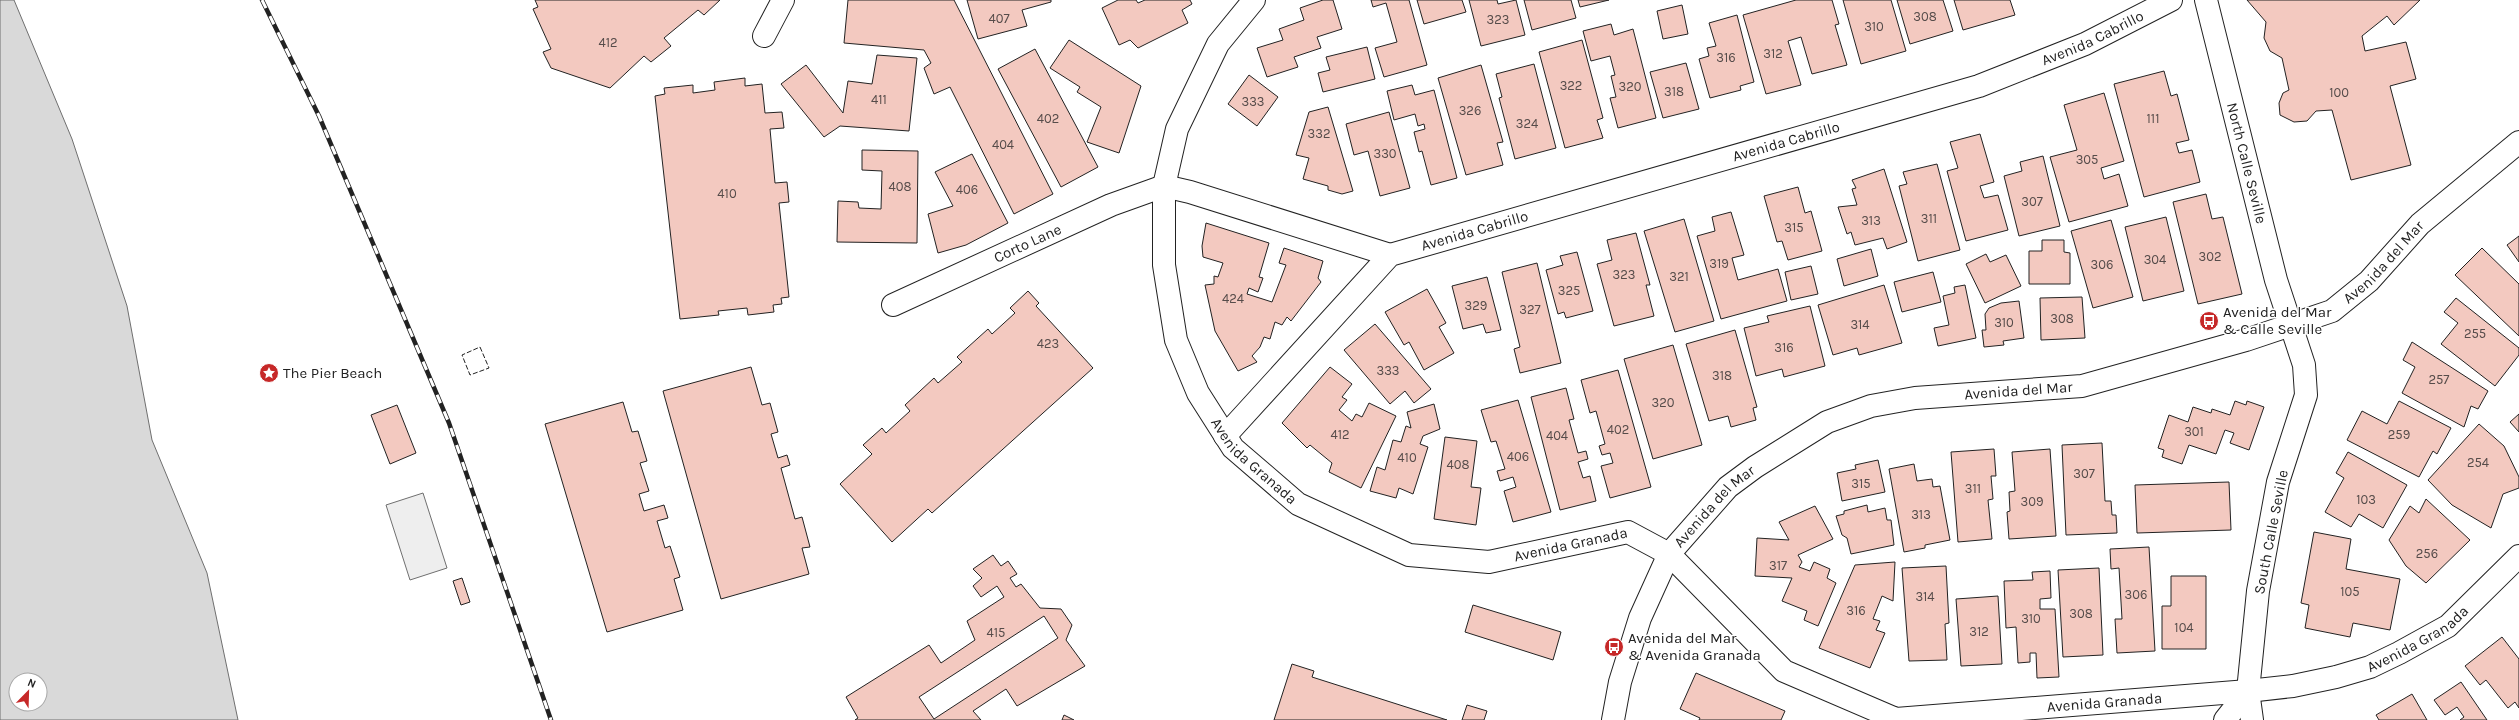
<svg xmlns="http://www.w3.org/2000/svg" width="2519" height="720" viewBox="0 0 2519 720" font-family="Karla,sans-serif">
  <rect width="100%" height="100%" fill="#fff"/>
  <path fill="#eee" stroke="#6f6f6f" d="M423,493L447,568L410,580L386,505Z"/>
  <path fill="#d9d9d9" stroke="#6f6f6f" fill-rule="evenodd" d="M0,0H14L72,139L127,306L152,440L207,573L238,720H0ZM16,680H40V704H16Z"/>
  <path fill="#f3c9c0" stroke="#222" fill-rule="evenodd" d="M535,0H720L704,15L698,10L664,38L671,46L651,62L644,56L610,88L551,68L543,52L551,49L533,9L538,7Z
    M848,0H954L1053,194L1014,214L950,87L934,94L924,68L931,63L924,50L844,43Z
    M967,0H1051V2L1022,10L1027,26L978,39Z
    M1118,0H1136L1138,3L1145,0H1190L1192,4L1182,10L1188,23L1138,48L1130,40L1119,45L1102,8Z
    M1323,0H1333L1342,29L1317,37L1321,48L1294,57L1298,67L1267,77L1257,48L1283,40L1279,29L1304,20L1300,8Z
    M1371,0H1409L1427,65L1384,77L1375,48L1397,42L1386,3L1373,7Z
    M1417,0H1462L1466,12L1424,24Z
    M1469,0H1497L1498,4L1516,0L1525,35L1481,46Z
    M1524,0H1571L1576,18L1532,30Z
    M1578,0H1609L1580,7Z
    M1796,0H1832L1839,24L1835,25L1847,65L1812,74L1801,37L1788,41L1801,85L1766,94L1743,15Z
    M1843,0H1891L1906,51L1861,64Z
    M1897,0H1943L1953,31L1910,44Z
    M1954,0H2010L2015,15L1963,30Z
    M2247,0H2420L2394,25L2387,16L2362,36L2365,51L2406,42L2416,79L2390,86L2411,165L2351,180L2332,110L2316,111L2307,121L2294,122L2280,115L2279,103L2283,93L2289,90L2282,58L2270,51L2264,38L2266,22Z
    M1682,5L1688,34L1663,39L1657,11Z
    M1737,15L1754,82L1740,86L1741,90L1710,98L1699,59L1709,56L1707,48L1716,46L1709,23Z
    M1611,24L1614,35L1633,29L1656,118L1618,128L1610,98L1616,97L1611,76L1615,75L1610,56L1591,61L1583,31Z
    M1069,40L1141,86L1119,153L1087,142L1101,107L1077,92L1080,87L1050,68Z
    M1582,40L1603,118L1597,120L1603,138L1565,148L1539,52Z
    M1367,47L1375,79L1323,92L1318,73L1330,70L1326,57Z
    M1035,49L1098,167L1061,187L998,69Z
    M877,55L917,58L909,131L840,126L824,137L781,84L806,65L843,113L848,81L872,84Z
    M1686,63L1699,109L1663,118L1650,72Z
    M1534,64L1556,148L1515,159L1499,98L1502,97L1496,74Z
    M1481,65L1503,142L1497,143L1503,165L1466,175L1438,78Z
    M2164,71L2171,96L2177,94L2189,140L2176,143L2179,153L2192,150L2200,182L2144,197L2114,84Z
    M1249,75L1278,97L1257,126L1228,104Z
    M745,78V86L762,84L765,113L782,112L784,128L770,129L775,183L787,182L789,202L779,203L789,297L781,298L782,304L773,305L774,312L748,315L747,308L718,311L719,315L680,319L655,96L665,94L664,88L693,85V93L715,90L714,82Z
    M1412,85L1415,95L1434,90L1457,178L1431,185L1422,151L1419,152L1414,132L1425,129L1424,124L1418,126L1415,114L1394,120L1387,91Z
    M2104,93L2124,161L2101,168L2104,179L2119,174L2128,206L2069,222L2050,157L2077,150L2064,105Z
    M1328,107L1353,191L1342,194L1328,190V186L1303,179L1309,158L1296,155L1309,112Z
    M1389,112L1410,188L1380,196L1368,151L1354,155L1346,124Z
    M1980,134L1994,182L1980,186L1984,198L1998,195L2008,230L1966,241L1947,171L1958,168L1950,142Z
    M862,150L918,151L917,243L837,242L838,201L858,202L859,208L881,209L882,171L862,170Z
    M972,154L1008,223L966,245L938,253L928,214L953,206L935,172Z
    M2043,156L2060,226L2019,236L2004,176L2022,171L2020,162Z
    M1937,164L1960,250L1918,261L1899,186L1907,184L1903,172Z
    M1884,169L1907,242L1887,249L1883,238L1855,245L1851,232L1847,234L1838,207L1857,205L1852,189L1856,188L1852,180Z
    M1798,187L1805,213L1811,211L1822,251L1788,260L1782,241L1777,242L1764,196Z
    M2206,194L2212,219L2223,217L2242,294L2198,304L2173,202Z
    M1731,212L1744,255L1732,258L1738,280L1778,269L1787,301L1721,319L1697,236L1715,231L1712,217Z
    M2166,217L2184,291L2143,301L2125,227Z
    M1684,219L1714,321L1675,332L1644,231Z
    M2111,220L2133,297L2093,308L2071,231Z
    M1206,223L1269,243L1259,277L1263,278L1258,292L1249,288L1247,294L1272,302L1286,265L1279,263L1284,248L1323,261L1318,278L1321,282L1291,321L1287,317L1282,325L1275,322L1270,339L1264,337L1260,347L1252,356L1257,362L1238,371L1215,331L1205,285L1214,284V276L1218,277L1223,263L1203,257L1202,246Z
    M1636,233L1650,285H1646L1654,316L1614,326L1597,264L1612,260L1607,240Z
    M2519,236V262L2507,245Z
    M2042,240H2064V252L2070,253V284H2029V251H2042Z
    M2482,248L2519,284V336L2455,275Z
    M1871,249L1878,276L1844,286L1837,259Z
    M1577,252L1593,311L1566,318L1564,312L1558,314L1546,270L1563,265L1560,256Z
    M1986,254L1990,262L2006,255L2021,286L1985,303L1966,264Z
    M1537,263L1561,363L1520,373L1514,349L1520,347L1502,272Z
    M1811,266L1818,294L1791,300L1785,272Z
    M1933,272L1941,302L1902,312L1894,282Z
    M1487,277L1501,330L1486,333L1483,324L1463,329L1452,286Z
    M1884,285L1902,343L1859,355L1857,348L1833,355L1818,305Z
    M1965,285L1976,338L1938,346L1934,328L1949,325L1943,296L1955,293L1954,287Z
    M1427,289L1446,323L1439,327L1454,353L1424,370L1409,342L1404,345L1385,312Z
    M1028,291L1039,303L1036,306L1093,368L932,513L928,509L892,542L840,484L872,454L863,445L882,428L886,433L910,411L905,405L934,378L938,383L962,362L957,357L988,329L992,334L1015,313L1010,308Z
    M2082,297L2085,338L2041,340L2040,298Z
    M2456,298L2519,348V355L2495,386L2441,344L2458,323L2444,312Z
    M2019,301L2024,338L2003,341L2004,345L1984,347L1982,330H1986L1985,314L1989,308L2001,303Z
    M1810,306L1825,366L1784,377L1782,369L1756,376L1744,328L1769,322L1767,316Z
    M1375,324L1431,389L1414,403L1405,391L1390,404L1344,350Z
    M1735,330L1757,407L1753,408L1756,420L1731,427L1728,416L1709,421L1686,344Z
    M2412,342L2488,391L2478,409L2471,406L2464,427L2402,393L2415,367L2403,360Z
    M1673,345L1702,445L1653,459L1624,359Z
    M751,367L762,405L770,403L778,432L771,434L778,458L787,455L790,465L781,468L795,519L802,517L810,547L802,548L809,574L721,599L663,391Z
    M1330,367L1352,384L1342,397L1347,400L1339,410L1352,421L1356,414L1362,417L1369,403L1396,416L1361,488L1329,472L1332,463L1310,445L1307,448L1282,423Z
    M1618,370L1651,487L1610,498L1601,466L1613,463L1610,453L1602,455L1599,446L1605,444L1596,411L1590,413L1581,380Z
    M1566,388L1574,419L1569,420L1578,453L1586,451L1588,459L1578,462L1583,478L1590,476L1596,501L1560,510L1531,397Z
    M1518,400L1551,512L1513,522L1504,491L1516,487L1513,477L1500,481L1497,471L1505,469L1496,441L1491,442L1481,410Z
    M2235,401L2246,405L2247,401L2264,407L2249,450L2230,443L2234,433L2225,430L2216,454L2189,445L2182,464L2162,457L2164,450L2158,448L2169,415L2188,422L2193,407L2211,413L2212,409L2230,415Z
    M2399,401L2451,428L2437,454L2433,451L2419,477L2347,440L2362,411L2387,424Z
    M623,402L632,432L638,431L647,461L640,463L649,491L639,494L644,511L664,505L668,518L657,521L665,548L670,546L680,577L674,579L683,610L607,632L545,424Z
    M1434,404L1440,429L1423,436L1420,444L1428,447L1413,494L1399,488L1396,498L1370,491L1377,467L1385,470L1393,440L1401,442L1406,426L1411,428L1407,412Z
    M397,405L416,453L390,464L371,415Z
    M2519,414V432L2510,422Z
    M2479,424L2504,446L2519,477V488L2503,494L2491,528L2452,505L2428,480Z
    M1445,437L1477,441L1471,487L1481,488L1476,525L1434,519Z
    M2102,443L2105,501H2111L2112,515H2116L2117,533L2066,535L2062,445Z
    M1994,449L1996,476H1991L1993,499L1988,500L1992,539L1958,542L1951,452Z
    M2050,449L2056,536L2009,539L2007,512L2010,511L2009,492L2015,491L2012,452Z
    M2348,452L2407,485L2383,528L2359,514L2351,527L2325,512L2344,478L2336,473Z
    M1878,460L1885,492L1842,501L1837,473L1856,469L1855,465Z
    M1914,464L1917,481L1932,479L1933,487L1940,486L1950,540L1925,545V548L1904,552L1889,469Z
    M2229,482L2231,530L2137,533L2135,485Z
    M2426,499L2470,540L2426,583L2406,566L2389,540L2410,506L2419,513Z
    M1867,505L1868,512L1885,508L1887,520H1891L1894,545L1851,554L1847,538L1842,535L1836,516L1844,514V511Z
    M1815,506L1833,539L1798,555L1802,562L1799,567L1810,571L1814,562L1830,569L1827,578L1836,583L1818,626L1804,620L1807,611L1782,601L1792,578L1755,576L1757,538L1789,540L1779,522Z
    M2314,532L2351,539L2346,569L2400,579L2390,630L2353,623L2350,637L2305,628L2309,605L2301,603Z
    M2149,547L2155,651L2117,653L2115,619H2122L2119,568L2111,569L2110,549Z
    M993,555L1001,566L1008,561L1017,574L1010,578L1016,587L1021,584L1040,608L1061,609L1072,625L1066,640L1085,666L1017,706L1006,689L973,711L981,720H855L858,718L846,697L929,645L941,663L975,640L967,621L1004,597L997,586L981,597L973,586L982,578L973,569ZM1044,616L1058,638L934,719L919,697Z
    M1895,562L1893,601L1882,596L1873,619L1880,621L1876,630L1885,633L1870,668L1819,648L1855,565Z
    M1946,566L1949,623L1945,624L1947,660L1909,661L1902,568Z
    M2099,568L2103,655L2063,657L2058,570Z
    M2050,571L2051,598L2040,599V609H2055L2059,677L2037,678L2036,653H2030V662L2018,663L2016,627L2006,628L2004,581L2033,580L2032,572Z
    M2171,576H2206V649H2162V606H2171Z
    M462,578L470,602L461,605L453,581Z
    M1998,596L2002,664L1961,666L1956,599Z
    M1473,605L1561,632L1553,660L1465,632Z
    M2502,637L2519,659V708L2515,702L2508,708L2486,680L2480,685L2465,666Z
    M1292,664L1314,671L1312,677L1447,720H1274Z
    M1696,673L1785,711L1781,720H1699L1700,718L1680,709Z
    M2461,682L2487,720H2460L2464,717L2457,707L2445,715L2434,700Z
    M2412,694L2427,720H2379L2376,715Z
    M1467,705L1487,711L1484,720H1462Z
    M1064,715L1074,720H1062Z"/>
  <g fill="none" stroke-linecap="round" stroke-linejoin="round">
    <defs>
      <g id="street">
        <path id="s1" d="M1254,0L1218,44L1177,129L1164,186V265L1176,340L1198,393L1233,448L1298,504L1409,555L1489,562L1628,532L1669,554"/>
        <path id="s2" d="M2206,0L2276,280L2304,365L2306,395L2278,482L2258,591L2248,691L2252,720"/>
        <path d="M764,36L783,0"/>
        <path d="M1164,186L1190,192L1390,255"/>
        <path id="s3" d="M893,305L1111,205L1164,186"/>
        <path id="s4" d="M1225,436L1390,255L1979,86L2085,44L2171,0"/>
        <path d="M2225,720L2248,691"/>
      </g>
      <g id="secondary">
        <path id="s5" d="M1669,554L1784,671L1896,719L2248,691L2293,686L2336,677L2370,667L2399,653L2448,626L2519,556"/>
        <path id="s6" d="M1613,720L1620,682L1640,618L1669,554L1728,487L1755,467L1827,422L1871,406L1915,398L2082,386L2246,340L2332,311L2369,281L2420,224L2519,142"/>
      </g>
    </defs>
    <use href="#street" stroke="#222" stroke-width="24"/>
    <use href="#secondary" stroke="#222" stroke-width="24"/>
    <use href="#street" stroke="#fff" stroke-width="22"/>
    <use href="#secondary" stroke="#fff" stroke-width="22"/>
    <defs>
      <path id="rail" d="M262,0L319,116L449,423L551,720"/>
    </defs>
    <use href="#rail" stroke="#222" stroke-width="4.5"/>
    <use href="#rail" stroke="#fff" stroke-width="3" stroke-dasharray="9" stroke-linecap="butt"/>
    <path stroke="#222" stroke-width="1" stroke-dasharray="5 2" stroke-linecap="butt" d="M480,347L489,368L470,375L462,355Z"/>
  </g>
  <defs>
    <symbol id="bus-disc" viewBox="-11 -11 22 22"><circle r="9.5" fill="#c62828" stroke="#fff"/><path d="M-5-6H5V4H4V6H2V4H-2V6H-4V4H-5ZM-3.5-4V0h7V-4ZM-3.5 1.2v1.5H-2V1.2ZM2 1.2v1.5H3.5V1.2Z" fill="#fff"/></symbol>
    <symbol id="sight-disc" viewBox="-11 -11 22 22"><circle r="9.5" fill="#c62828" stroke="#fff"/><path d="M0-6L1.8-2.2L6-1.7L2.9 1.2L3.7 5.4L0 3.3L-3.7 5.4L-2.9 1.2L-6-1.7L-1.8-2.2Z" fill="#fff"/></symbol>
  </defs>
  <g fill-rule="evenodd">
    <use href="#bus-disc" x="2198" y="310" width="22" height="22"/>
    <use href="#sight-disc" x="258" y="362" width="22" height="22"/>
    <use href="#bus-disc" x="1603" y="636" width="22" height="22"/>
  </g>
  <g text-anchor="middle" stroke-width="3" stroke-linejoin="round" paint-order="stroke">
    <g font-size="13" fill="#564c4a">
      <text x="1925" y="21">308</text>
      <text x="999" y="23">407</text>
      <text x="1498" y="24">323</text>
      <text x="1874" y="31">310</text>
      <text x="608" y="47">412</text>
      <text x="1773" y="58">312</text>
      <text x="1726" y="62">316</text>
      <text x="1571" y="90">322</text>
      <text x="1630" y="91">320</text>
      <text x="1674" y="96">318</text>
      <text x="2339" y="97">100</text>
      <text x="879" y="104">411</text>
      <text x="1253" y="106">333</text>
      <text x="1470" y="115">326</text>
      <text x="1048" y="123">402</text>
      <text x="2153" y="123">111</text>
      <text x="1527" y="128">324</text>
      <text x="1319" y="138">332</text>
      <text x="1003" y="149">404</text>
      <text x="1385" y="158">330</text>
      <text x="2087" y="164">305</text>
      <text x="900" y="191">408</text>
      <text x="967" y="194">406</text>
      <text x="727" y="198">410</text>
      <text x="2032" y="206">307</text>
      <text x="1929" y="223">311</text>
      <text x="1871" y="225">313</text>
      <text x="1794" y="232">315</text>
      <text x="2210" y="261">302</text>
      <text x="2155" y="264">304</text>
      <text x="1719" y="268">319</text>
      <text x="2102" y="269">306</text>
      <text x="1624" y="279">323</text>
      <text x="1679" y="281">321</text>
      <text x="1569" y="295">325</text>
      <text x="1233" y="303">424</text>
      <text x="1476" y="310">329</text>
      <text x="1530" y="314">327</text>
      <text x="2062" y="323">308</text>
      <text x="2004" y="327">310</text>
      <text x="1860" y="329">314</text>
      <text x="2475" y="338">255</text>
      <text x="1048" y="348">423</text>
      <text x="1784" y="352">316</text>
      <text x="1388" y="375">333</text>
      <text x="1722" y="380">318</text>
      <text x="2439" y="384">257</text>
      <text x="1663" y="407">320</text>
      <text x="1618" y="434">402</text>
      <text x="2194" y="436">301</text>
      <text x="1340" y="439">412</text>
      <text x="2399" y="439">259</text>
      <text x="1557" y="440">404</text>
      <text x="1518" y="461">406</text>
      <text x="1407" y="462">410</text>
      <text x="2478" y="467">254</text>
      <text x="1458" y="469">408</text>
      <text x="2084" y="478">307</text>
      <text x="1861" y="488">315</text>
      <text x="1973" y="493">311</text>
      <text x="2366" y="504">103</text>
      <text x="2032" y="506">309</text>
      <text x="1921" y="519">313</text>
      <text x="2427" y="558">256</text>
      <text x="1778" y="570">317</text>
      <text x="2350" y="596">105</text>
      <text x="2136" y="599">306</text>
      <text x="1925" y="601">314</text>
      <text x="1856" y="615">316</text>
      <text x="2081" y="618">308</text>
      <text x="2031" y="623">310</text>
      <text x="2184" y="632">104</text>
      <text x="1979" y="636">312</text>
      <text x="996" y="637">415</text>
    </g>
    <g font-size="15" fill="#222" stroke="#fff">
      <text dy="5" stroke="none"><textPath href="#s4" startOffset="981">Avenida Cabrillo</textPath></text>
      <text dy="5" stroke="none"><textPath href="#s4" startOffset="657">Avenida Cabrillo</textPath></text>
      <text dy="5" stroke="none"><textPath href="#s2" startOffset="168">North Calle Seville</textPath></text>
      <text dy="5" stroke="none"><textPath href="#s4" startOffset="333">Avenida Cabrillo</textPath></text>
      <text dy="5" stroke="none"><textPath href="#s3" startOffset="148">Corto Lane</textPath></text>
      <text dy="5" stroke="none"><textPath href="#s6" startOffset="975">Avenida del Mar</textPath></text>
      <text dy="5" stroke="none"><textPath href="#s6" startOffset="579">Avenida del Mar</textPath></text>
      <text dy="5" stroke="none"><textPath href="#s1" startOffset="511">Avenida Granada</textPath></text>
      <text dy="5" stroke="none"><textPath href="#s6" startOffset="242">Avenida del Mar</textPath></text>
      <text transform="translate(2271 532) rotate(-79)" y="5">South Calle Seville</text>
      <text dy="5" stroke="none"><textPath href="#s1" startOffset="859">Avenida Granada</textPath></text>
      <text dy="5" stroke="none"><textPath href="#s5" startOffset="819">Avenida Granada</textPath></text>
      <text dy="5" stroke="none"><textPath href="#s5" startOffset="495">Avenida Granada</textPath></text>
    </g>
    <g font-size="15" fill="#222" stroke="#fff" text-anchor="start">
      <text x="2223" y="317">Avenida del Mar<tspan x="2223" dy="17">&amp; Calle Seville</tspan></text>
      <text x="283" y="378">The Pier Beach</text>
      <text x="1628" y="643">Avenida del Mar<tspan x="1628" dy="17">&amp; Avenida Granada</tspan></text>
    </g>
  </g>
  <g transform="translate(28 692) rotate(23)"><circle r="19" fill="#ffffff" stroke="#a7a7a7"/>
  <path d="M0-3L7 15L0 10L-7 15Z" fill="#c62828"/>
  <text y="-6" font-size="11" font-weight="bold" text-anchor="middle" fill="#222222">N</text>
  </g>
</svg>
